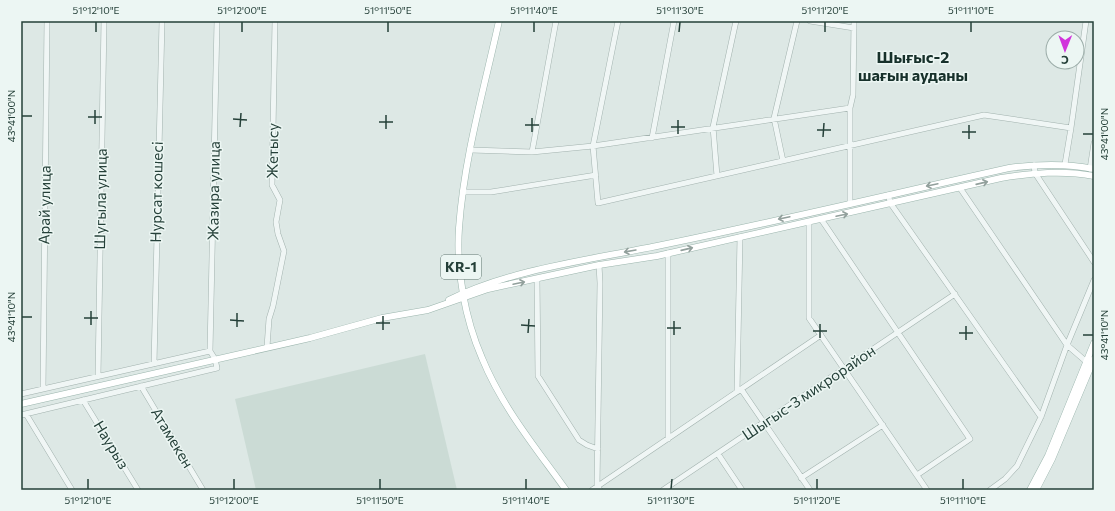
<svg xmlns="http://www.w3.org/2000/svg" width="1115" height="511" viewBox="0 0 1115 511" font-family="Commissioner,sans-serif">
  <rect width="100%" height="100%" fill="#dde8e5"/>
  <path fill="#cbdbd5" d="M425,354L457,490H256L235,399Z"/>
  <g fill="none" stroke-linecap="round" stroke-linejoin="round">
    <defs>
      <path id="minor" d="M618,21L593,146L598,203L984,115L1071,128L1086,21
        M810,21L854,28
        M652,138L674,21
        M471,150L532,152L593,146L850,108
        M532,152L556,21
        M783,161L774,118L797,21
        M1065,164L1071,128
        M1034,165L1035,173L1094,262
        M1090,169L1094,143
        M717,176L713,127L736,21
        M960,188L1067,345L1089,364
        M464,192H491L596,175
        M888,195L891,204L1041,417
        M850,204V108L853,95L854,21
        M821,219L970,439L917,475
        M809,222V318L927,490
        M599,265L600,283L597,486L600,490
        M537,279L538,376L579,440L587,445L598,449
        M267,347L269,319L273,306L284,251L278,234L276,222L280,200L272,185L275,21
        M154,364L162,21
        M98,376L104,21
        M141,386L203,490
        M43,389L47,21
        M741,389L810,490
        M737,392L740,237
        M21,394L210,351
        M83,400L138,490
        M26,414L72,490
        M21,415L217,368L215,359L210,351L217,21
        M668,439V253
        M718,454L742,490
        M801,478L883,425
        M592,490L821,335
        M663,490L955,294
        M990,490L1005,479L1017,466L1041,417L1067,345L1094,280"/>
      <path id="major" d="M499,21C484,89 464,158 459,228C456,270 465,319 482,358C502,407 536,448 566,490
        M449,300C512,269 589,260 657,246C775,222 892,194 1009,168C1038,164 1065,163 1094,169
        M21,404L310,338L382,318L428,310L488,289L599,265L657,256L1001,178C1033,173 1062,170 1094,176
        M1030,490L1048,456L1094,343
        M1036,490L1052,459L1094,359"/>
    </defs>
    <use href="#minor" stroke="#a2b2ae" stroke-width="6"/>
    <use href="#major" stroke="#9bb5ad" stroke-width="7"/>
    <use href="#minor" stroke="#f0f6f5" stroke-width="5"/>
    <use href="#major" stroke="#fff" stroke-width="6"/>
  </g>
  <defs><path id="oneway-shaft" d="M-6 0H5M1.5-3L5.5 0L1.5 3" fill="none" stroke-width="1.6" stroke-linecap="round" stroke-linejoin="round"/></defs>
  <g stroke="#92a09c">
    <use href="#oneway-shaft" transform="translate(982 183) rotate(-13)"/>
    <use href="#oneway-shaft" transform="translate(932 185) rotate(168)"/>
    <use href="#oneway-shaft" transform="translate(842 215) rotate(-12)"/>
    <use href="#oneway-shaft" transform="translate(784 218) rotate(168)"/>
    <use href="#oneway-shaft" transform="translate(687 249) rotate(-13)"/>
    <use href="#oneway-shaft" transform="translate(630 251) rotate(170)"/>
    <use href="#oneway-shaft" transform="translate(519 283) rotate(-12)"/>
  </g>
  <path fill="none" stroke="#254039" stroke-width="1.5" d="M96,32V22M242,32V22M388,32V22M534,32V22M679,32L680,22M825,32V22M971,32V22M22,116H32M88,117H102M233,119L247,120M379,122H393M95,124V110M525,125H539M240,127L241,113M671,127H685M386,129V115M817,130H831M532,132V118M962,132H976M678,134V120M1083,134H1093M823,137L824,123M969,139V125M22,317H32M84,318H98M230,320L244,321M376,323H390M91,325V311M521,325L535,326M237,327V313M667,328H681M383,330V316M813,331H827M528,333L529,319M959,333H973M674,335V321M1083,335H1093M820,338V324M966,340V326M88,489V479M234,489V479M380,489V479M526,489V479M671,489L672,479M817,489V479M963,489V479"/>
  <g text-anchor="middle" stroke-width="3" stroke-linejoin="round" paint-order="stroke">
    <rect fill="#ecf6f3" stroke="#617771" stroke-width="1" x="441" y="255" width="40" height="24" rx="3"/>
    <g font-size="14" font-weight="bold" fill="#254039">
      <text x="461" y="272">KR-1</text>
    </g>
    <g font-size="15" fill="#254039" stroke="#ecf6f3">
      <text transform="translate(273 151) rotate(-89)" y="5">Жетысу</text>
      <text transform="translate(214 191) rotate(-89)" y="5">Жазира улица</text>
      <text transform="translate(157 192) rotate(-89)" y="5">Нурсат кошесi</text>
      <text transform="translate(101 199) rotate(-89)" y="5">Шугыла улица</text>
      <text transform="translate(45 205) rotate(-89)" y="5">Арай улица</text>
      <text transform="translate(809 393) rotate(-34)" y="5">Шыгыс-3 микрорайон</text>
      <text transform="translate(172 438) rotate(59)" y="5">Атамекен</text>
      <text transform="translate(111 445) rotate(59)" y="5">Наурыз</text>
    </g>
    <g font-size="16" font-weight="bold" fill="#17312b" stroke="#ecf6f3">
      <text x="913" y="63">Шығыс-2<tspan x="913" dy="18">шағын ауданы</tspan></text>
    </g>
  </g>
  <rect width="1115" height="511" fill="none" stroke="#ecf6f3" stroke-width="44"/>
  <g transform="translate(1065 50) rotate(181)"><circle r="19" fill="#ecf6f3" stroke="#9cada9"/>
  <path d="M0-3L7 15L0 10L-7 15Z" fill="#d134db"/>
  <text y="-6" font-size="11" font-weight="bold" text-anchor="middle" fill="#254039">С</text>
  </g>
  <rect x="22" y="22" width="1071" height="467" fill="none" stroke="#254039" stroke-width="1.5"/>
  <g font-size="10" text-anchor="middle" fill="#254039">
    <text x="96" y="14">51°12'10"E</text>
    <text x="242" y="14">51°12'00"E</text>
    <text x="388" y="14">51°11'50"E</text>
    <text x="534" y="14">51°11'40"E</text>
    <text x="680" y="14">51°11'30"E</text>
    <text x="825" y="14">51°11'20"E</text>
    <text x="971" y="14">51°11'10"E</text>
    <text transform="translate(11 116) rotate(-90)" y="4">43°41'00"N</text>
    <text transform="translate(1104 134) rotate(-90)" y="4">43°41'00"N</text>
    <text transform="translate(11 317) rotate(-90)" y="4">43°41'10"N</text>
    <text transform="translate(1104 335) rotate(-90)" y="4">43°41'10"N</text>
    <text x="88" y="504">51°12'10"E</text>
    <text x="234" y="504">51°12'00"E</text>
    <text x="380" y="504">51°11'50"E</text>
    <text x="526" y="504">51°11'40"E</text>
    <text x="671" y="504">51°11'30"E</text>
    <text x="817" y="504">51°11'20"E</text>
    <text x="963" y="504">51°11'10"E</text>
  </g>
</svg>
